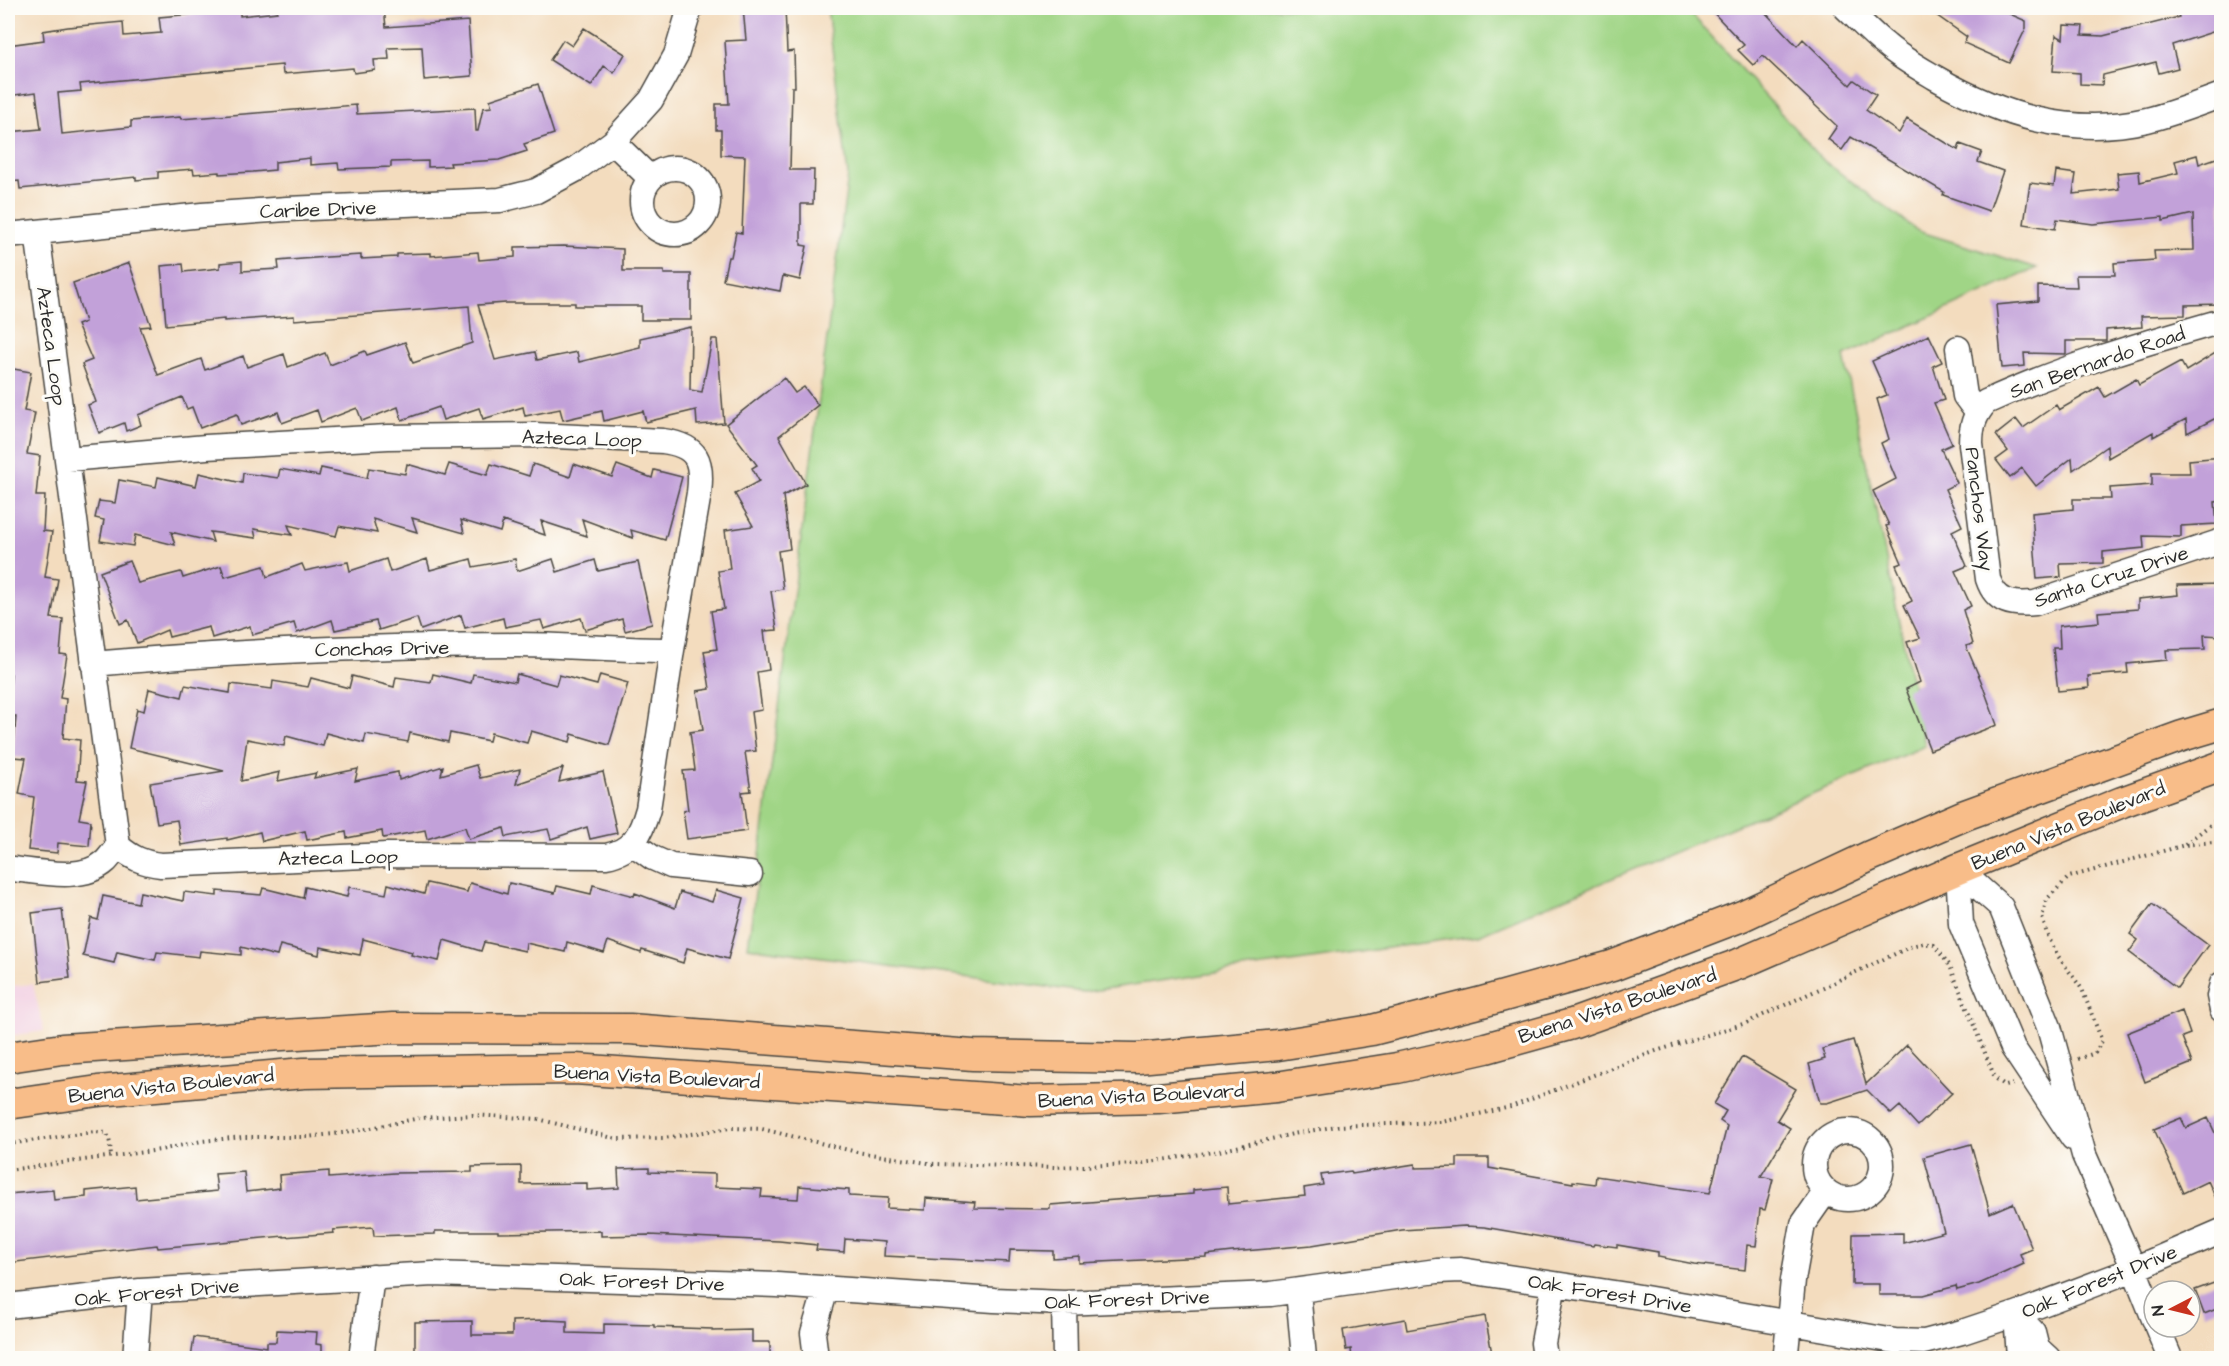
<svg xmlns="http://www.w3.org/2000/svg" width="2229" height="1366" viewBox="0 0 2229 1366" font-family="'Architects Daughter',sans-serif">
  <rect width="100%" height="100%" fill="#fdfcf7"/>
  <filter id="ink" filterUnits="userSpaceOnUse"><feTurbulence type="fractalNoise" baseFrequency=".0167" numOctaves="2"/><feDisplacementMap in="SourceGraphic" scale="12" xChannelSelector="R" yChannelSelector="G"/><feConvolveMatrix kernelMatrix="1 2 1 2 8 2 1 2 1" color-interpolation-filters="sRGB"/></filter>
  <filter id="wash" filterUnits="userSpaceOnUse"><feTurbulence type="fractalNoise" baseFrequency=".008" numOctaves="4" result="noise"/><feDisplacementMap in="SourceGraphic" scale="24" xChannelSelector="R" yChannelSelector="G"/><feGaussianBlur stdDeviation="1.35" result="paint"/><feColorMatrix in="noise" values="0 0 0 0 0 0 0 0 0 0 0 0 0 0 0 0 0 1.4 0 .05"/><feComposite in="paint" operator="in"/></filter>
  <g filter="url(#wash)">
    <rect width="100%" height="100%" fill="#f3dcbe"/>
    <path fill="#f2cfe2" d="M8,983L12,986L33,984L44,1031L8,1036Z"/>
    <path fill="#a0d586" stroke="#668058" stroke-width="1.5" d="M827,8H1686L1824,161L1918,231L2037,268L1844,356L1925,746L1478,935L1084,992L748,947L848,175Z"/>
    <g id="blocks">
      <path fill="#c2a1d9" d="M289,8H384L386,27L468,21L472,76L424,80L422,47L388,48L389,59L374,60L375,70L354,73L353,68L283,74L282,65L80,84L81,91L58,93L62,134L131,127V121L180,117L181,119L356,105L357,114L475,108L476,131H478L483,108L492,107L490,100L538,84L554,134L524,144L527,151L499,160L450,163L451,166L428,167V161L391,162V167L339,169L338,163L310,165V158L275,162V170L253,172L219,174V172L194,174L193,169L158,172V178L136,180V177L20,189L19,181L8,182V132L41,129L36,92L8,96V45L44,40L43,31L68,27L123,22L124,36L161,33L159,17L240,10V16L277,12L276,9Z
        M743,8H785L787,52L794,51L795,87H792L790,170H814L813,204H801V245L807,246L800,280L783,276L780,291L723,280L728,257H731L736,232L742,233L745,156L721,155V130H716V104H729L725,41L746,40Z
        M1709,8H1761L1797,46L1803,39L1850,85L1854,80L1876,95L1866,110L1899,133L1907,119L1958,150L1960,144L1982,152L1978,162L2003,171L1989,211L1943,195L1944,192L1851,137L1842,150L1828,139L1837,126L1763,56L1753,65L1738,50L1744,45Z
        M1926,8H1996L2026,21V28L2009,63L1964,43L1967,37Z
        M2176,8H2222V29L2172,45L2178,68L2159,73L2156,62L2103,75L2102,85L2080,84V73L2053,71L2056,35L2063,39L2064,25L2083,26L2082,35L2103,36L2179,17Z
        M584,28L625,54L614,73L604,66L591,86L550,60L563,40L572,46Z
        M2197,155L2199,164L2222,156L2220,304L2185,305V315L2141,316L2142,327L2106,330V341H2066V354L2024,353L2025,366L2002,368L1996,305L2038,301V286L2077,287L2076,275H2115L2114,263L2155,260L2154,251L2194,250L2193,214L2163,221V217L2093,224L2057,219L2055,229L2024,224L2030,183L2054,186L2056,171L2076,174L2073,194L2119,189L2117,173L2139,171L2140,182L2178,173L2175,161Z
        M564,246L623,249V271H664V274H691V320H641V306H575V303H506L478,305L495,360L535,352L537,360L577,352L579,362L640,347V338L691,327L690,390L702,392L712,339H717L724,423L697,425L696,410L646,422L643,411L604,421L602,411L563,420L560,409L525,416L523,407L483,419L479,408L443,420L439,407L402,420L398,407L362,421L357,408L321,422L317,410L282,423L278,412L241,425L237,414L200,428L192,407L187,409L182,397L138,415L141,425L126,431L124,423L99,433L88,405L96,402L82,364L92,360L77,325L85,322L73,283L129,263L151,326L140,327L158,375L201,359L205,370L243,356L247,367L284,354L288,367L325,353L330,365L365,351L367,355L405,342L413,363L472,343L469,306L294,320V316L224,321V319L166,325L161,266L183,264L184,272L220,268V263L242,261V271L279,269L278,261L327,257L361,255V259L397,257V254L431,253V256L478,252L479,260L515,257V247Z
        M1929,335L1942,362L1933,366L1944,400L1934,403L1952,444L1941,449L1957,483L1945,489L1962,526L1952,531L1967,566L1955,571L1971,606L1963,610L1973,644L1966,646L1981,681L1997,725L1930,750L1906,689L1920,682L1907,642L1920,638L1904,605L1912,601L1896,565L1902,563L1886,526L1889,525L1873,491L1896,479L1881,443L1889,439L1877,399L1887,395L1872,361Z
        M2222,349V415L2187,433L2186,419L2153,437V432L2108,458L2107,446L2073,470L2072,458L2036,486L2022,468L2010,478L1996,460L2008,451L1996,435L2016,419L2023,428L2056,405L2059,410L2099,387L2105,397L2136,379L2139,385L2181,362L2186,371Z
        M8,368L31,372L24,411L35,413L27,454L40,456L36,496H45L43,531L52,532L45,577L58,579L51,618L63,619L60,654L67,655L60,698L66,699L63,738L80,740L77,780L87,781L79,819L91,821L89,846L58,843L57,853L28,850L34,797L19,794L26,758L13,757L16,716H8L11,674H8Z
        M784,378L795,393L804,387L818,405L779,436L806,484L783,496L790,549L778,551L783,589L771,591L777,630L764,631L769,670L757,672L762,710L751,712L756,751L745,752L751,791L742,792L747,831L687,839L683,811L688,810L683,771L695,770L690,732L703,730L697,691L710,689L704,651L717,649L711,611L724,609L718,571L730,569L725,530L753,526L735,494L759,481L752,468L757,465L726,424Z
        M2222,457V501L2215,502L2217,524L2181,526V537L2143,536L2144,548L2103,552V563L2060,564L2061,577L2037,579L2032,513L2073,509V499H2111L2110,488L2152,485V473H2190L2189,460Z
        M407,464L445,475L449,464L487,475L491,464L529,476L533,464L570,477L574,464L612,477L617,465L652,478L654,470L682,477L665,540L631,530L633,538L582,519L587,536L541,521L545,535L503,521L500,532L461,520L464,533L412,518L417,532L373,519L377,533L339,526L336,536L288,525L292,535L254,529L256,538L210,532L213,542L171,532L175,545L135,535L133,546L100,541L104,520L95,518L99,501L115,503L119,480L156,487L158,477L196,486L199,473L242,483L243,473L278,478L280,469L319,476L321,468L367,478L369,468L405,474Z
        M386,559L390,572L427,559L430,570L471,559L473,567L515,559L517,571L553,559L557,572L595,560L598,571L638,562L652,624L625,631L622,619L585,630L581,618L544,629L541,620L505,627L503,618L465,628L461,615L421,630L417,618L379,630L376,621L335,630L332,620L297,633L294,623L252,635L250,626L212,638L209,627L169,637L167,630L137,643L128,620L120,624L100,572L129,561L138,583L181,572L183,578L221,566L225,577L264,566L267,577L302,564L305,571L348,562L350,571Z
        M2222,584V636L2204,635L2205,649L2166,650L2167,660L2127,664L2128,673L2088,676L2089,688L2058,691L2053,648H2060L2059,626L2099,622L2098,612L2138,609V599L2178,595L2177,585Z
        M433,674L471,683L473,674L515,682L517,674L556,685L559,675L597,685L600,675L628,683L609,745L572,734L570,742L531,731L527,743L491,733L489,741L450,733L448,742L410,733L408,742L366,734L364,743L326,733L323,746L286,736L284,746L247,739L241,781L280,772L278,781L316,773L314,778L358,769L355,781L398,772L399,780L443,766L441,775L476,765L480,778L520,769L516,784L563,768L559,782L603,772L617,833L590,839L587,827L551,839L548,829L506,837L504,828L469,839L465,827L427,839L425,830L383,838L382,831L347,838L346,832L307,840L305,831L262,841L260,832L227,840V838L181,845L177,820L157,823L150,783L224,771L129,748L137,709L144,711L149,689L182,697L185,685L230,693L231,684L272,689L273,681L308,687L311,678L349,688L352,676L394,687L396,677L431,682Z
        M427,883L467,892L470,883L507,894L509,883L555,893L557,886L591,894L593,885L634,896L635,893L675,908L680,892L712,902L716,890L744,898L728,959L687,948L683,963L642,950L641,953L608,941L604,953L567,942L565,952L526,943L525,951L484,942L481,951L444,940L439,961L411,955L412,952L363,939L360,955L320,947L319,955L280,945L277,956L241,947V955L200,951L199,957L157,952L155,960L117,952L114,963L83,956L91,918L98,920L103,896L138,903L140,892L183,901L184,892L217,896V891L261,895L263,888L303,898L305,887L347,897L349,887L386,894L388,884L424,894Z
        M2152,904L2208,945L2177,988L2129,952L2138,940L2130,934Z
        M62,909L70,978L40,982L32,913Z
        M2182,1011L2190,1034L2182,1037L2192,1063L2145,1082L2127,1033Z
        M1853,1040L1866,1084L1907,1045L1952,1093L1918,1126L1900,1106L1891,1114L1867,1090L1827,1103H1820L1809,1064L1825,1059L1822,1049Z
        M1742,1057L1796,1089L1777,1120L1790,1128L1761,1176L1773,1179L1765,1210L1760,1209L1756,1246L1747,1245L1745,1270L1694,1264L1658,1257V1252L1617,1245V1247L1594,1244L1593,1246L1484,1227L1465,1226L1402,1230L1312,1245L1232,1252L1206,1255V1257L1079,1263V1256L1053,1258V1251L1010,1250L1009,1262L884,1256L885,1242L845,1239L844,1252L816,1250L817,1245L779,1241L649,1235L601,1236V1231L498,1233V1231H435V1234L374,1236L373,1227L333,1230L334,1233L284,1237V1236L158,1248L157,1245L8,1263V1194L53,1190L54,1200L86,1197V1191L135,1186L136,1199L217,1191L215,1174L244,1172L246,1192L280,1188L279,1175L329,1171V1178L394,1173L472,1172V1167L521,1166V1184L587,1183V1190L619,1188L618,1169L649,1168V1172L715,1174V1187L762,1189L761,1197L798,1199L799,1186L849,1190V1196L888,1198L887,1208L925,1210L926,1198L975,1202L974,1208L1050,1209V1205L1193,1194V1190L1227,1187L1228,1204L1305,1196L1304,1188L1323,1185L1321,1175L1351,1171L1352,1174L1415,1164V1168L1457,1167V1158H1489V1168L1573,1183V1181L1595,1184L1596,1176L1710,1193L1727,1126L1720,1121L1726,1111L1714,1104Z
        M2181,1118L2186,1128L2208,1118L2222,1148V1212L2208,1181L2183,1193L2154,1129Z
        M1971,1144L1990,1213L2013,1203L2032,1249L2020,1254L2024,1264L1979,1284L1957,1290L1956,1286L1923,1295H1879V1284H1852L1853,1234L1903,1233V1243L1944,1232L1924,1157Z
        M2222,1280V1307L2204,1314L2195,1290Z
        M1485,1316L1493,1359H1352L1351,1349L1346,1350L1343,1330L1405,1319L1407,1330Z
        M545,1320L567,1321V1333L604,1334V1324L654,1325V1327L712,1329V1331L752,1330V1342H770V1359H415V1322L472,1321V1335H512V1321Z
        M277,1330L317,1332L316,1344L322,1345V1359H191L194,1337L267,1347V1342H276Z"/>
    </g>
  </g>
  <g filter="url(#ink)">
    <use href="#blocks" fill-opacity="0" stroke="#494641" stroke-width="1.5"/>
    <g fill="none" stroke-linecap="round" stroke-linejoin="round">
      <defs>
        <path id="minor" d="M1846,8C1859,20 1872,34 1886,45C1901,58 1919,68 1936,78C2002,116 2071,137 2147,120C2172,114 2197,104 2222,95
          M613,142L650,178
          M642 201a33 33 0 1 1 66 0a33 33 0 1 1-66 0Z
          M37,232L118,846C132,858 143,863 161,865L387,855L606,856C633,851 641,834 648,809L672,650L699,493C703,461 698,446 663,441L535,435L388,437L206,447L68,459
          M8,235L202,215L287,209L500,200L536,191L575,170L613,142L651,100L676,55L690,8
          M2222,321C2141,344 2062,367 1986,402C1974,415 1971,427 1971,444L1988,579C1996,603 2012,605 2035,603L2222,541
          M1958,348L1965,396L1977,412
          M93,664C234,651 375,646 517,645C568,645 620,650 672,650
          M632,843L653,858L671,866L750,874
          M13,869C41,872 83,882 106,861C110,857 114,851 118,846
          M1958,869L2001,907L2049,1027L2084,1155L2134,1269L2154,1319
          M1958,869L1961,924L2013,1048L2073,1138
          M2222,984L2219,996L2222,1010
          M1814 1165a34 34 0 1 1 68 0a34 34 0 1 1-68 0Z
          M1298,1291L1304,1358
          M1064,1303L1065,1358
          M8,1306L140,1291L433,1274L777,1285L994,1300L1064,1303L1271,1294L1437,1271L1461,1270L1634,1296L1895,1341L1924,1342L1962,1332L2016,1314L2134,1269L2222,1231
          M2016,1314L2033,1332L2037,1348L2048,1358
          M2016,1314L2019,1358
          M2157,1327L2170,1358
          M135,1358L140,1291
          M361,1358L372,1277
          M816,1358L813,1333L826,1289
          M1545,1358L1543,1343L1554,1284
          M1787,1358L1786,1352L1793,1280L1803,1224L1826,1191"/>
        <path id="major" d="M8,1057L62,1049L393,1028L630,1029L973,1055L1138,1058L1278,1045L1372,1030L1482,1002L1612,966L1742,916L1870,856L1965,815L2182,736L2222,724
          M8,1104L98,1091L304,1073L575,1069L1031,1101L1158,1098L1276,1087L1397,1068L1486,1048L1572,1024L1739,964L1958,869L2122,802L2222,766"/>
      </defs>
      <use href="#minor" stroke="#494641" stroke-width="27"/>
      <use href="#major" stroke="#494641" stroke-width="33"/>
      <path stroke="#494641" stroke-width="4" stroke-dasharray="1.5 4.5" stroke-linecap="butt" d="M2185,844L2222,816
        M2078,1059L2095,1053L2102,1041L2082,989L2058,956L2047,934L2042,917L2047,899L2069,877L2185,845L2222,841
        M8,1144L95,1132L107,1133L110,1143L111,1157
        M8,1170L160,1150L202,1141L243,1137H306L351,1132L420,1118L473,1115L538,1119L617,1139L664,1138L730,1128L762,1129L857,1152L934,1164L1054,1167L1137,1164L1219,1151L1293,1134L1337,1126L1442,1122L1511,1107L1656,1051L1746,1023L1912,946L1923,943L1934,945L1950,966L1995,1078L2006,1086L2013,1084"/>
      <use href="#minor" stroke="#fff" stroke-width="24"/>
      <use href="#major" stroke="#f8bd89" stroke-width="30"/>
    </g>
  </g>
  <g text-anchor="middle" stroke-width="6" stroke-linejoin="round" paint-order="stroke">
    <g font-size="20" fill="#2b2b2b" stroke="#fdfcf7">
      <text transform="translate(318 209) rotate(-2)" y="7">Caribe Drive</text>
      <text transform="translate(52 346) rotate(82)" y="7">Azteca Loop</text>
      <text transform="translate(2097 362) rotate(-19)" y="7">San Bernardo Road</text>
      <text transform="translate(582 438) rotate(2)" y="7">Azteca Loop</text>
      <text transform="translate(1980 509) rotate(83)" y="7">Panchos Way</text>
      <text transform="translate(2111 576) rotate(-18)" y="7">Santa Cruz Drive</text>
      <text transform="translate(382 648) rotate(-1)" y="7">Conchas Drive</text>
      <text transform="translate(2068 825) rotate(-22)" y="7">Buena Vista Boulevard</text>
      <text transform="translate(338 857) rotate(-1)" y="7">Azteca Loop</text>
      <text transform="translate(1617 1005) rotate(-18)" y="7">Buena Vista Boulevard</text>
      <text transform="translate(657 1076) rotate(3)" y="7">Buena Vista Boulevard</text>
      <text transform="translate(171 1085) rotate(-6)" y="7">Buena Vista Boulevard</text>
      <text transform="translate(1141 1095) rotate(-3)" y="7">Buena Vista Boulevard</text>
      <text transform="translate(642 1281) rotate(2)" y="7">Oak Forest Drive</text>
      <text transform="translate(2099 1281) rotate(-22)" y="7">Oak Forest Drive</text>
      <text transform="translate(157 1292) rotate(-5)" y="7">Oak Forest Drive</text>
      <text transform="translate(1610 1293) rotate(9)" y="7">Oak Forest Drive</text>
      <text transform="translate(1127 1299) rotate(-2)" y="7">Oak Forest Drive</text>
    </g>
  </g>
  <rect width="2229" height="1366" fill="none" stroke="#fdfcf7" stroke-width="30"/>
  <g transform="translate(2172 1309) rotate(263)"><circle r="28" fill="#fdfcf7" stroke="#a9a8a5" stroke-width="1.5"/>
  <path d="M0-4.5L10 22L0 15L-10 22Z" fill="#c8321e"/>
  <text y="-9" font-size="16" font-weight="bold" text-anchor="middle" fill="#2b2b2b">N</text>
  </g>
</svg>
